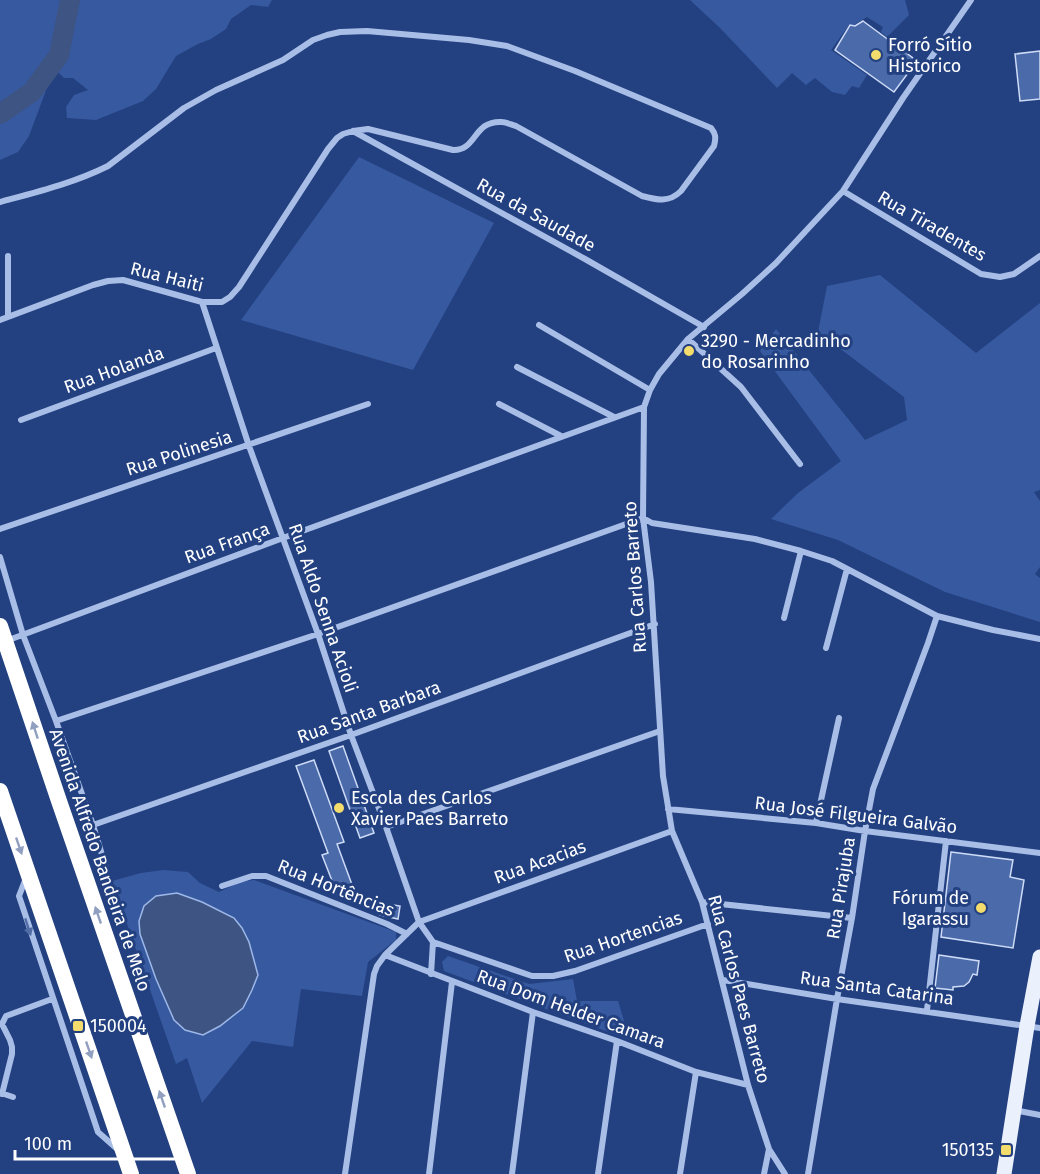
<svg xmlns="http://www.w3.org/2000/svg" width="1040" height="1174" viewBox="0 0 1040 1174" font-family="'Fira Sans',sans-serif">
  <rect width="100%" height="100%" fill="#234181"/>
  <path fill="#37599f" d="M0,0H272L268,7L251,5L231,19L226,29L211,39L198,44L176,56L156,89L143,101L96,120L67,118L66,107L74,95L88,90L73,78H64L57,71L51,77L29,136L18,152L0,160Z
    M690,0H905L909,15L887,37L881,32L883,27L867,17L854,25H849L831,50L867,75L859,88L852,86L845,95L832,92L815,78L806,85L792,73L777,88L720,28Z
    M359,157L494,223L413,370L241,320Z
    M880,275L976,353L1040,303V490L1034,492L1040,501V567L1035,574L1040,578V622L945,592L838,540L771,519L798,493L841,461L760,351L776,329L865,440L907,420L904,397L818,332L827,286Z
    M163,870L188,872L200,883L219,892L240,882L254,880L396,932V940L368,962L362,996L301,989L293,1047L252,1041L202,1103L187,1058L176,1064L112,881L141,873Z
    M448,956L529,984L573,979L577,1001H618L630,1040L444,971L442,962Z"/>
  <path fill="#3e5483" stroke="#9db8e8" stroke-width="1.5" d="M177,893L202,902L234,918L242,928L249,942L258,975L252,990L243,1008L220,1026L203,1035L185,1030L174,1020L156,979L140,934L139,921L144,906L156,896Z"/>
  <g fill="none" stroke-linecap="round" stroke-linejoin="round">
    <path stroke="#3e5483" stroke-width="20" d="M0,114L32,92L59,55L70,0"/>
  </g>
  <path fill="#4b6aaa" stroke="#cddbf6" stroke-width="1.5" d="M863,21L917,61L894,92L835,50L850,25L855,26Z
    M1040,51V99L1020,101L1015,54Z
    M343,746L374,833L360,838L329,751Z
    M314,760L344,842L337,844L354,890L338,896L322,855L328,853L296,766Z
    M951,852L1013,860L1010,877L1024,880L1013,948L941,937Z
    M382,903L400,906L398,919L380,915Z
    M939,955L979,961L977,975L973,974L969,982L964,986L953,987V990L935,988Z"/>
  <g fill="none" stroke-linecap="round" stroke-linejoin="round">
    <path stroke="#a9bee7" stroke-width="6" d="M353,131L585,259L704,327
      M843,191L981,274L1000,277L1014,274L1040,256
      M0,202C37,192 74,183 108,166L184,108L216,90L283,60L313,40L327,35L340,32L367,31L469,40L507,46L575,71L711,128C716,134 716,138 714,146L681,191C669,203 657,200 642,196L516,126C512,125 506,122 502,122C473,120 477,151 453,150L368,129L353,131L343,134L337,138L328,149L239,287L230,297L222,302H202L123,280L108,281L93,285L0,320
      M202,302L249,446L318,634L351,735L386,827L419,922L433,942L532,976H553L575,971L708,924
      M8,317V256
      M539,325L650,390
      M688,339L741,387L800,464
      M517,367L614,417
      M499,404L561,436
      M21,420L216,348
      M0,529L368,404
      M0,557L23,635L56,721L93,825L106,868
      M784,618L801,551
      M6,641L283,538L644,407
      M826,648L847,569
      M56,721L318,634L643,518L652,523L755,539L801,551L832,561L937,616L993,630L1040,639
      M668,809L816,823L865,831L1040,853
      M816,823L839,718
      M93,825L351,735L655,624
      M386,827L660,731
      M26,878L19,896L98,1132L116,1148
      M222,886L252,876H266L387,924L407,934
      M702,902L852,918
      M385,955L533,1012L617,1041L696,1072L748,1085
      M431,974L433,942
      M723,980L837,999L1040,1028
      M927,1010L946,841
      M1,1093L13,1097
      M2,1094L12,1054V1047L10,1040L2,1024L6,1016L52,999
      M1014,1110L1040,1115
      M345,1174L374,974L377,966L385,955L419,922L672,831
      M429,1174L452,982
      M512,1174L533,1012
      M598,1174L617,1041
      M680,1174L696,1072
      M764,1174L769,1149
      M785,1174L769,1149L748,1085L702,902L672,831L663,776L651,582L643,518L644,407L650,390L659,374L688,339L742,294L776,263L843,191L903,98L971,0
      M808,1174L837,999L852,918L865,831L873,789L928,643L937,616"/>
    <path stroke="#ebf0fd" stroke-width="15" d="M1004,1174L1027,1026L1040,957"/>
    <path stroke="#fff" stroke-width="16" d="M0,626L59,801L188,1174
      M0,791L131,1174"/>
  </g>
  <defs><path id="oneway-solid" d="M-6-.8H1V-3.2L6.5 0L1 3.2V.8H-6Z" transform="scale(1.5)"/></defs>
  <g fill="#91a0c0">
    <use href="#oneway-solid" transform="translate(35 730) rotate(-108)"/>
    <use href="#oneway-solid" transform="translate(19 846) rotate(71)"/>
    <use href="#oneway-solid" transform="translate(98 915) rotate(-109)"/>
    <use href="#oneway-solid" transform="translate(89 1050) rotate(71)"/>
    <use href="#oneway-solid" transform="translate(162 1099) rotate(-109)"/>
  </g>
  <use fill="#526da5" href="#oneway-solid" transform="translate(28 927) rotate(72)"/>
  <g fill="#f3db6c" stroke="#234181" stroke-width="2">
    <circle cx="876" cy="55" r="6"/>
    <circle cx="689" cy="351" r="6"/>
    <circle cx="339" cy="808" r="6"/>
    <circle cx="981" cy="908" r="6"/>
    <rect x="72" y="1020" width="12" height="12" rx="3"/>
    <rect x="1000" y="1144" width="12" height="12" rx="3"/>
  </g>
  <g text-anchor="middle" stroke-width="6" stroke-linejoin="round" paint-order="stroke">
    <g font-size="18" fill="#fff" stroke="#234181" text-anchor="start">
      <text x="888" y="51">Forró Sítio<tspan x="888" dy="21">Historico</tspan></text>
      <text x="701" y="347">3290 - Mercadinho<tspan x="701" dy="21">do Rosarinho</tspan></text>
      <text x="351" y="804">Escola des Carlos<tspan x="351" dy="21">Xavier Paes Barreto</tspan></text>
      <text x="969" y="904" text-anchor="end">Fórum de<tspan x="969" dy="21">Igarassu</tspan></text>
      <text x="90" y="1032">150004</text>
      <text x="994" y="1156" text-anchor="end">150135</text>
    </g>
    <g font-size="18" fill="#fff" stroke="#234181">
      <text transform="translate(536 215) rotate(29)" y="6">Rua da Saudade</text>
      <text transform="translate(932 226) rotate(30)" y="6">Rua Tiradentes</text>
      <text transform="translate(167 277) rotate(14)" y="6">Rua Haiti</text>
      <text transform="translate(114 370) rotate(-20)" y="6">Rua Holanda</text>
      <text transform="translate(179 453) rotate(-18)" y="6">Rua Polinesia</text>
      <text transform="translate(227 543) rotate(-20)" y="6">Rua França</text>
      <text transform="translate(635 577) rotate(-94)" y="6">Rua Carlos Barreto</text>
      <text transform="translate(323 608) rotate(71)" y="6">Rua Aldo Senna Acioli</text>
      <text transform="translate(369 712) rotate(-20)" y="6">Rua Santa Barbara</text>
      <text transform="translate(856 815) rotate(7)" y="6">Rua José Filgueira Galvão</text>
      <text transform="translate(100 860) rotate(71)" y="6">Avenida Alfredo Bandeira de Melo</text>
      <text transform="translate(540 862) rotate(-20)" y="6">Rua Acacias</text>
      <text transform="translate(336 888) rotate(22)" y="6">Rua Hortências</text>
      <text transform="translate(841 888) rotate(-81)" y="6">Rua Pirajuba</text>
      <text transform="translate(623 937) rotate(-19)" y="6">Rua Hortencias</text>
      <text transform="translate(877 988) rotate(8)" y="6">Rua Santa Catarina</text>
      <text transform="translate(739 989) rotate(75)" y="6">Rua Carlos Paes Barreto</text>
      <text transform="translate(571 1009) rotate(20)" y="6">Rua Dom Helder Camara</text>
    </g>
  </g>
  <path d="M15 1150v9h166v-9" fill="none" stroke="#ffffff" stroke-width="3"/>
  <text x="24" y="1150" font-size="18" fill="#ffffff" stroke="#234181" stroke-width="4.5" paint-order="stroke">100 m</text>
</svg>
